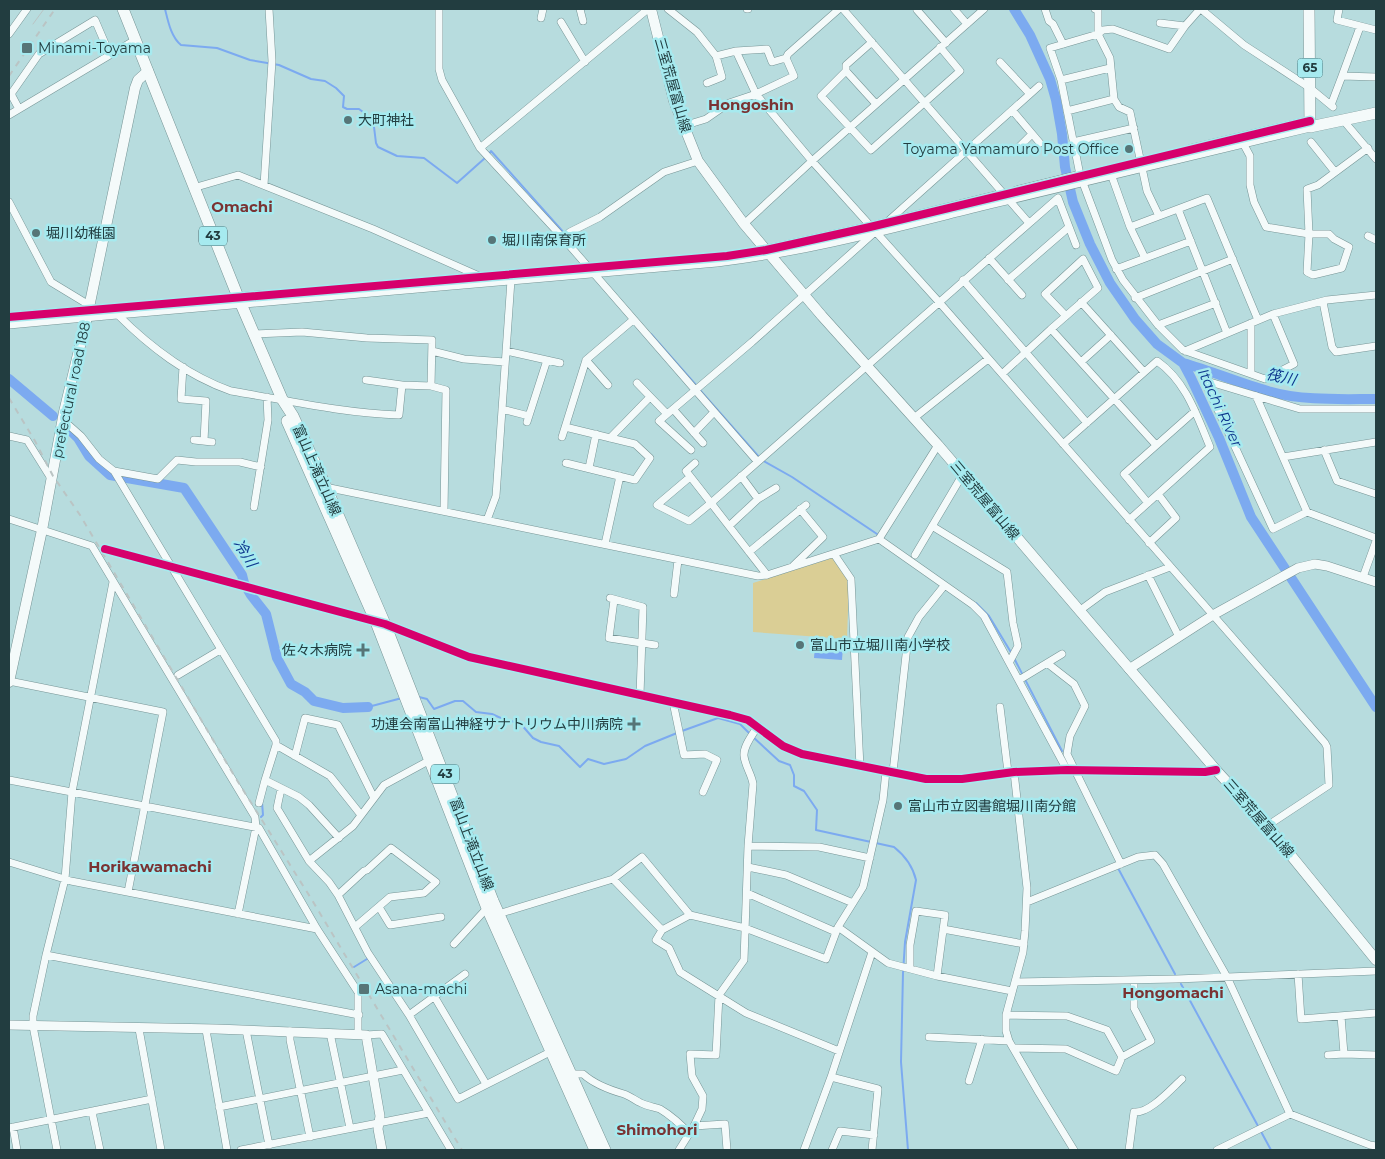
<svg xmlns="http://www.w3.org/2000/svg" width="1385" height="1159" viewBox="0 0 1385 1159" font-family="Montserrat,'Noto Sans JP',sans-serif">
  <rect width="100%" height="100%" fill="#b7dcde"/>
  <path fill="#dace95" d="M832,558L849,581L847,639L753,632V583Z"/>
  <path fill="#7caaf0" d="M815,644L843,646L842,660L814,658Z"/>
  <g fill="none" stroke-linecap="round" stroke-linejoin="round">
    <path stroke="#7caaf0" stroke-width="2" d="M165,9C168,21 171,37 181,45L217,48L250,60L279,65L311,79L325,81L336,88L344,96L343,107L347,109H359L363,112L374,127L376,143L378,147L397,156L424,158L457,183L485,158
      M488,155L491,151L565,234
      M568,238L574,246
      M651,334L696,385
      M699,389L759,457
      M762,460L792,477L880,536
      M976,603L989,616L1012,654
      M1014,658L1062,751
      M419,697L427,699L434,709L455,701H463L476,712L492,714L505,720L520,723L533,738L541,742L559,746L580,767L588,759L604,764L626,759L645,746L677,733
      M368,707L402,698
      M682,731L718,718L740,724L750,734
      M753,737L779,761L790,765L794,775V786L804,791L817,810L816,830L894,847C904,855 913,867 916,880L905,942L903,973L901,1062L908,1150
      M261,817L263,815L262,802
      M1119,870L1175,974
      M354,967L367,959
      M1181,984L1271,1150"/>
    <path stroke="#7caaf0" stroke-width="10" d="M1014,9L1030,35L1050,79L1056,100L1062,134L1065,167L1073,202L1090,244L1110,283L1135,319L1157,344L1183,363L1191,378L1219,438L1251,517L1376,707
      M1183,363C1212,371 1239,383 1268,391C1302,401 1341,399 1376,399
      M9,379L53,416
      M71,431L78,438L89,456L110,475L184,488L242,575L244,583L251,595L266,614L277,658L291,684L305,692L314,701L343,708L368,707"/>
    <defs>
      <path id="minor" d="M439,9V69L442,80L480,148L563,238L757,461
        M580,9L583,21
        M668,9L697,32L716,56L736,51L756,94L812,161L939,302L1325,743L1327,747L1329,785L1267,826
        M747,9H748
        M843,9L1029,223
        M918,9L917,10L946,43
        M954,9L967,24
        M1045,9L1049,21L1053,24L1063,44
        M1095,9L1098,10V34
        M1201,9L1244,45L1310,88L1333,107
        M1339,9L1337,20L1376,30
        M541,18L543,9
        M561,22L585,62
        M1185,26L1200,9
        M1360,27L1342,76L1376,77
        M9,34L27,9
        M1098,34L1103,30L1113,29L1169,49L1185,26L1160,23
        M872,42L846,65V71L876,104
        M736,51L767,49L772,62L786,58
        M1000,62L1030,94
        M846,71L821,96L871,150L960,71L940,47
        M1061,80L1110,68
        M707,83L722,77L716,56
        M1331,105L1342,76
        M19,109L11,94L39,54L95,20L110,55
        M1012,110L1040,143
        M1067,111L1114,99
        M9,115L135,40
        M1343,120L1376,159
        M683,126L706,119L729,103L756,94L794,76L786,58L788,54L839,9
        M1073,142L1134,128
        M1311,142L1335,172
        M1243,143L1250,156V185L1254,202L1266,227L1309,234L1307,272L1313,275L1342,268L1349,247L1334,239L1329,234H1309L1307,189L1318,185L1368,148
        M480,148L648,9
        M1017,149L1032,134
        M1111,174L1130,227L1145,258
        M264,185L272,61L269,9
        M193,188L238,175L373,229L479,276
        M9,202L51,282L84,302L90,303
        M1178,209L1227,333
        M1159,216L1147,191L1130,112L1119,107L1114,99L1110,58L1098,34L1050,48L1061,80L1080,175L1112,260L1123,280L1158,325L1183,350L1251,374
        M887,222L1039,86
        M744,224L812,161L984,9
        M1130,227L1207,198L1258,320
        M1368,236L1376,240
        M563,238L570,232L600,217L664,172L698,161
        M989,258L1022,295
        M1116,269L1191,241
        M963,280L1087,423
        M1008,280L1069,227
        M1135,298L1233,259
        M1081,302L1144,372
        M1323,302L1332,347L1336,352L1376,346
        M117,314C150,347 186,375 231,391C286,400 342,413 399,415L402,385L431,386L432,340L367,338L302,332L254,334
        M1251,323V374L1265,379L1294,364L1273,314
        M1158,325L1216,303
        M1051,329L1098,288L1083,259L1045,294L1066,316
        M432,351L464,359L505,362
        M506,351L560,363
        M1185,351L1273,314L1327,300L1376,295
        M586,360L608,385
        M1081,362L1111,335
        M183,367L181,399L206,401L204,441
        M1002,374L1051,329L1156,445
        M366,380L402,385
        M637,383L667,414
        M431,386L446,390L444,511
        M1256,396L1307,512L1376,538
        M502,409L529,416
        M673,409L703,443
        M914,418L988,359
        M63,420L81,436L99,459L114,471L276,741V745L265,780L299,797L309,805L339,838
        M527,422L547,360
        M565,427L635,444L650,458L635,480L566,463
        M694,433L714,412
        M9,436L27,440L52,480
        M562,437L586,360L633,320
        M610,438L650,397
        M194,440L212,442
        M1063,444L1157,361C1186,381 1197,416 1210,447L1129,520
        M691,450L659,421L752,342L875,232
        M1324,450L1337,481L1376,494
        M1283,457L1376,442
        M589,468L596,434
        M114,471L158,479L177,460L196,462H240L261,467
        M741,476L758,499
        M690,477L657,505L689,521L711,503L686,471L695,463
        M325,487L758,576L767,575L879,539L938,445
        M1148,503L1124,474L1195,411
        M254,507L268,420L267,397
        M1307,512L1273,529L1206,384L1210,382L1300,409H1376
        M9,519L92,546L255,817L256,827L238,914
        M487,520L496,496L511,280
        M729,526L758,499L776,488
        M932,526L1007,572L1013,623L1018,646L1010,661
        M879,539L973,605L984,616L1067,770
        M1149,543L1176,518L1158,494
        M605,544L620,476
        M105,549L385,624L469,657L730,715L748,720L783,746L802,754L926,779H962L1014,772L1067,770L1205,772L1216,770
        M749,552L806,505
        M834,554L851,579L860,767
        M915,555L963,474
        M793,566L823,537L800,509
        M767,575L711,503L1058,198L1076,245
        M1148,575L1179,637
        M1363,577L1376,541
        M674,594L678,560
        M610,598L643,607L640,695
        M614,600L609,638L655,645
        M1079,611L1105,592L1170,567
        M1047,663L1074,684L1085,706L1070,736L1067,754L1121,864
        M178,675L220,650
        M1019,680L1062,654
        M9,681L163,712L128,892
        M673,702L684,755L705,754L717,760L703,792
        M1000,707L1008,772
        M276,745L330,776L361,815
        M295,756L305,718L338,725L374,798
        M432,759L384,785L353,826L309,861L329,882L338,895L368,953L409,1015L458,1099L554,1050
        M893,772L908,637L919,617L944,586
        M1014,772L1027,888L1025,931L1023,952L1006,1015V1031L1009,1041L1039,1093L1074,1150
        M9,780L259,828L317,929L358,992V1034
        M281,789L277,808L309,861
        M259,803L265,780
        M748,846L819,847L870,858
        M9,862L71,881L317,929
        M748,867L786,875L853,903
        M613,879L662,930
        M747,893L836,932
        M338,895L364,871L367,870L391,848L436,882L424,893L390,897L355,927
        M1027,902L1138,857L1155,855L1163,864L1227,977L1290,1114L1370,1145L1376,1146
        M379,907L390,925L441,917
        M495,915L613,879L642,857L690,915L745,928L826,959L838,927L863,887L883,800L886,771
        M690,915L662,930L656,940L669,948L680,972L746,1013L839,1051
        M838,927L888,963L937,976L1012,991
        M943,929L1024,944
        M454,944L488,907
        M46,955L359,1015
        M910,968V945L916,911L945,915L937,976
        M1298,974L1301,1019L1376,1013
        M1016,982L1176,979L1376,971
        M434,996L486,1084
        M409,1015L465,974
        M1006,1015L1067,1016L1107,1030L1122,1057L1116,1071L1066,1049L1014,1048
        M1341,1016L1344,1054
        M139,1029L161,1150
        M206,1030L227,1150
        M246,1030L269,1145
        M290,1031V1040L310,1137
        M330,1033L350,1128
        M366,1035L382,1034L451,1150
        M929,1037L1009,1041
        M1328,1055L1344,1054L1376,1055
        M1122,1057L1151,1041L1134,1008V980
        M568,1074H583C594,1084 610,1090 624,1094C630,1096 636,1101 641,1103C647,1106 654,1107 660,1109C672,1116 680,1124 690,1134
        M831,1077L878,1089L872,1150
        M969,1081L982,1039
        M219,1107L403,1070
        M92,1112L100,1150
        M694,1126L725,1124L727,1150
        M13,1127L17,1150
        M9,1128L152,1099
        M57,1150L33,1026V1016L46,955L65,879L72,792L113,582
        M241,1150L429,1113
        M679,1150L694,1126L702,1109L703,1096L692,1076L690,1054L716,1055L719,995L744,960L748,846L753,784C752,775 745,766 744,756C743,746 753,734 758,726
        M804,1150L831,1077L872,952
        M832,1150L840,1131L874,1135
        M1129,1150L1134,1112C1149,1114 1170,1090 1182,1079
        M1217,1150L1290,1114"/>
      <path id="tertiary" d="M1191,149L1310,121
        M1016,191L1076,176
        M761,251L870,227L999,195
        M298,293L564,270
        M233,298L265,295
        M9,317L93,310
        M9,324L117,314L717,262C809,251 900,226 990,204C1097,178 1204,153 1310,127
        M1129,669L1213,615L1298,568L1315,564L1327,566L1376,582
        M9,1025L216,1029L366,1035L380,1116L378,1129L382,1150"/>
      <path id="secondary" d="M651,9L674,101L698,161L744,224L822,316L938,445L1216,770L1267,826L1376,960
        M9,682L42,530L64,412L87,317L135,88L138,80L148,71"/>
      <path id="primary" d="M123,9L238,297L282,399L293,416L326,487L385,624L493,901L605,1150
        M1309,9L1310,127L1376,113
        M287,421L376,622L487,908L595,1150"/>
    </defs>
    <use href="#minor" stroke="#779596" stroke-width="8"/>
    <use href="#tertiary" stroke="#779596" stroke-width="10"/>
    <use href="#secondary" stroke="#779596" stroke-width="11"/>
    <use href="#primary" stroke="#779596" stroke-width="12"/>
    <use href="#minor" stroke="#f4fafa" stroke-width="7"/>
    <use href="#tertiary" stroke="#f4fafa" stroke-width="9"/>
    <use href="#secondary" stroke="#f4fafa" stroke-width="10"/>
    <use href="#primary" stroke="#f4fafa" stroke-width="11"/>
    <path stroke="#bac4c4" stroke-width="1" d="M33,24L44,9"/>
    <path stroke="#bac4c4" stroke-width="2" stroke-dasharray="6 6" stroke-linecap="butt" d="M9,76L55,9
      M9,398L35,441L53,476L80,515L235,777L312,900L462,1150"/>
    <defs>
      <path id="cycleway" d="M9,317L727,256L766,250L870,227L1310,121
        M105,549L385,624L469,657L730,715L748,720L783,746L802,754L926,779H962L1014,772L1067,770L1205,772L1216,770"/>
    </defs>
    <use href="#cycleway" stroke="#a6eaef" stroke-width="11"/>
    <use href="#cycleway" stroke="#d6006c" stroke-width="8"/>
  </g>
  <g fill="#567577" stroke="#a6eaef" stroke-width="2">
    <rect x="21" y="42" width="12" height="12" rx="2.5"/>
    <circle cx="348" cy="120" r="5"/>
    <circle cx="1129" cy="149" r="5"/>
    <circle cx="36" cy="233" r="5"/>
    <circle cx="492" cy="240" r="5"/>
    <circle cx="800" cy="645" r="5"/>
    <path d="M360.5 642.5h5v5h5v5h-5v5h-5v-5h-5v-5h5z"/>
    <path d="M631.5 716.5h5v5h5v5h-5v5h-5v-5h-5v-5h5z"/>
    <circle cx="898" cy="806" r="5"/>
    <rect x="358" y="983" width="12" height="12" rx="2.5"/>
  </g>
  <g text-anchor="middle" stroke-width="5" stroke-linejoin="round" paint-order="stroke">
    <g fill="#a6eaef" stroke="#4a7174" stroke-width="1">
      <rect x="1297.5" y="58.5" width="25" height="19" rx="4"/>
      <rect x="199" y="226.5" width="28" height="19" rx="4"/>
      <rect x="431" y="764.5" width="28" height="19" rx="4"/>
    </g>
    <g font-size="12" font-weight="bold" fill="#223d40">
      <text x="1310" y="72">65</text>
      <text x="213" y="240">43</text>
      <text x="445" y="778">43</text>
    </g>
    <g font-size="14" fill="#223d40" stroke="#a6eaef" text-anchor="start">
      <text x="38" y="53">Minami-Toyama</text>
      <text x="358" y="125">大町神社</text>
      <text x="1119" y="154" text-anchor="end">Toyama Yamamuro Post Office</text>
      <text x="46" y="238">堀川幼稚園</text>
      <text x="502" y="245">堀川南保育所</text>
      <text x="810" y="650">富山市立堀川南小学校</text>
      <text x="352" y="655" text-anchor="end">佐々木病院</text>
      <text x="623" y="729" text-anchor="end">功連会南富山神経サナトリウム中川病院</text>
      <text x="908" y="811">富山市立図書館堀川南分館</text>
      <text x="375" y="994">Asana-machi</text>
    </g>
    <g font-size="14" fill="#223d40" stroke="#a6eaef">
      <text transform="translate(673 85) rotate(74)" y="5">三室荒屋富山線</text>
      <text transform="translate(71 390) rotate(-78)" y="5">prefectural road 188</text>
      <text transform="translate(317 470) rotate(66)" y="5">富山上滝立山線</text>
      <text transform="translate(985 500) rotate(50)" y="5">三室荒屋富山線</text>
      <text transform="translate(1259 818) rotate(49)" y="5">三室荒屋富山線</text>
      <text transform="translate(472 844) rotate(69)" y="5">富山上滝立山線</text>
    </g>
    <g font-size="15" font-weight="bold" fill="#7a3333" stroke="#a6eaef">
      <text x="751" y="110">Hongoshin</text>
      <text x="242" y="212">Omachi</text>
      <text x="150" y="872">Horikawamachi</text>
      <text x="1173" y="998">Hongomachi</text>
      <text x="657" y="1135">Shimohori</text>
    </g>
    <g font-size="15" font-style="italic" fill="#0f388e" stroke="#a6eaef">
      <text transform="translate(1281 377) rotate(13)" y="5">筏川</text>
      <text transform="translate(1220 408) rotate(65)" y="5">Itachi River</text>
      <text transform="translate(245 553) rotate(58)" y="5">冷川</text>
    </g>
  </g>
  <rect width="1385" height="1159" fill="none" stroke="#223d40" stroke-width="20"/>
</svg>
